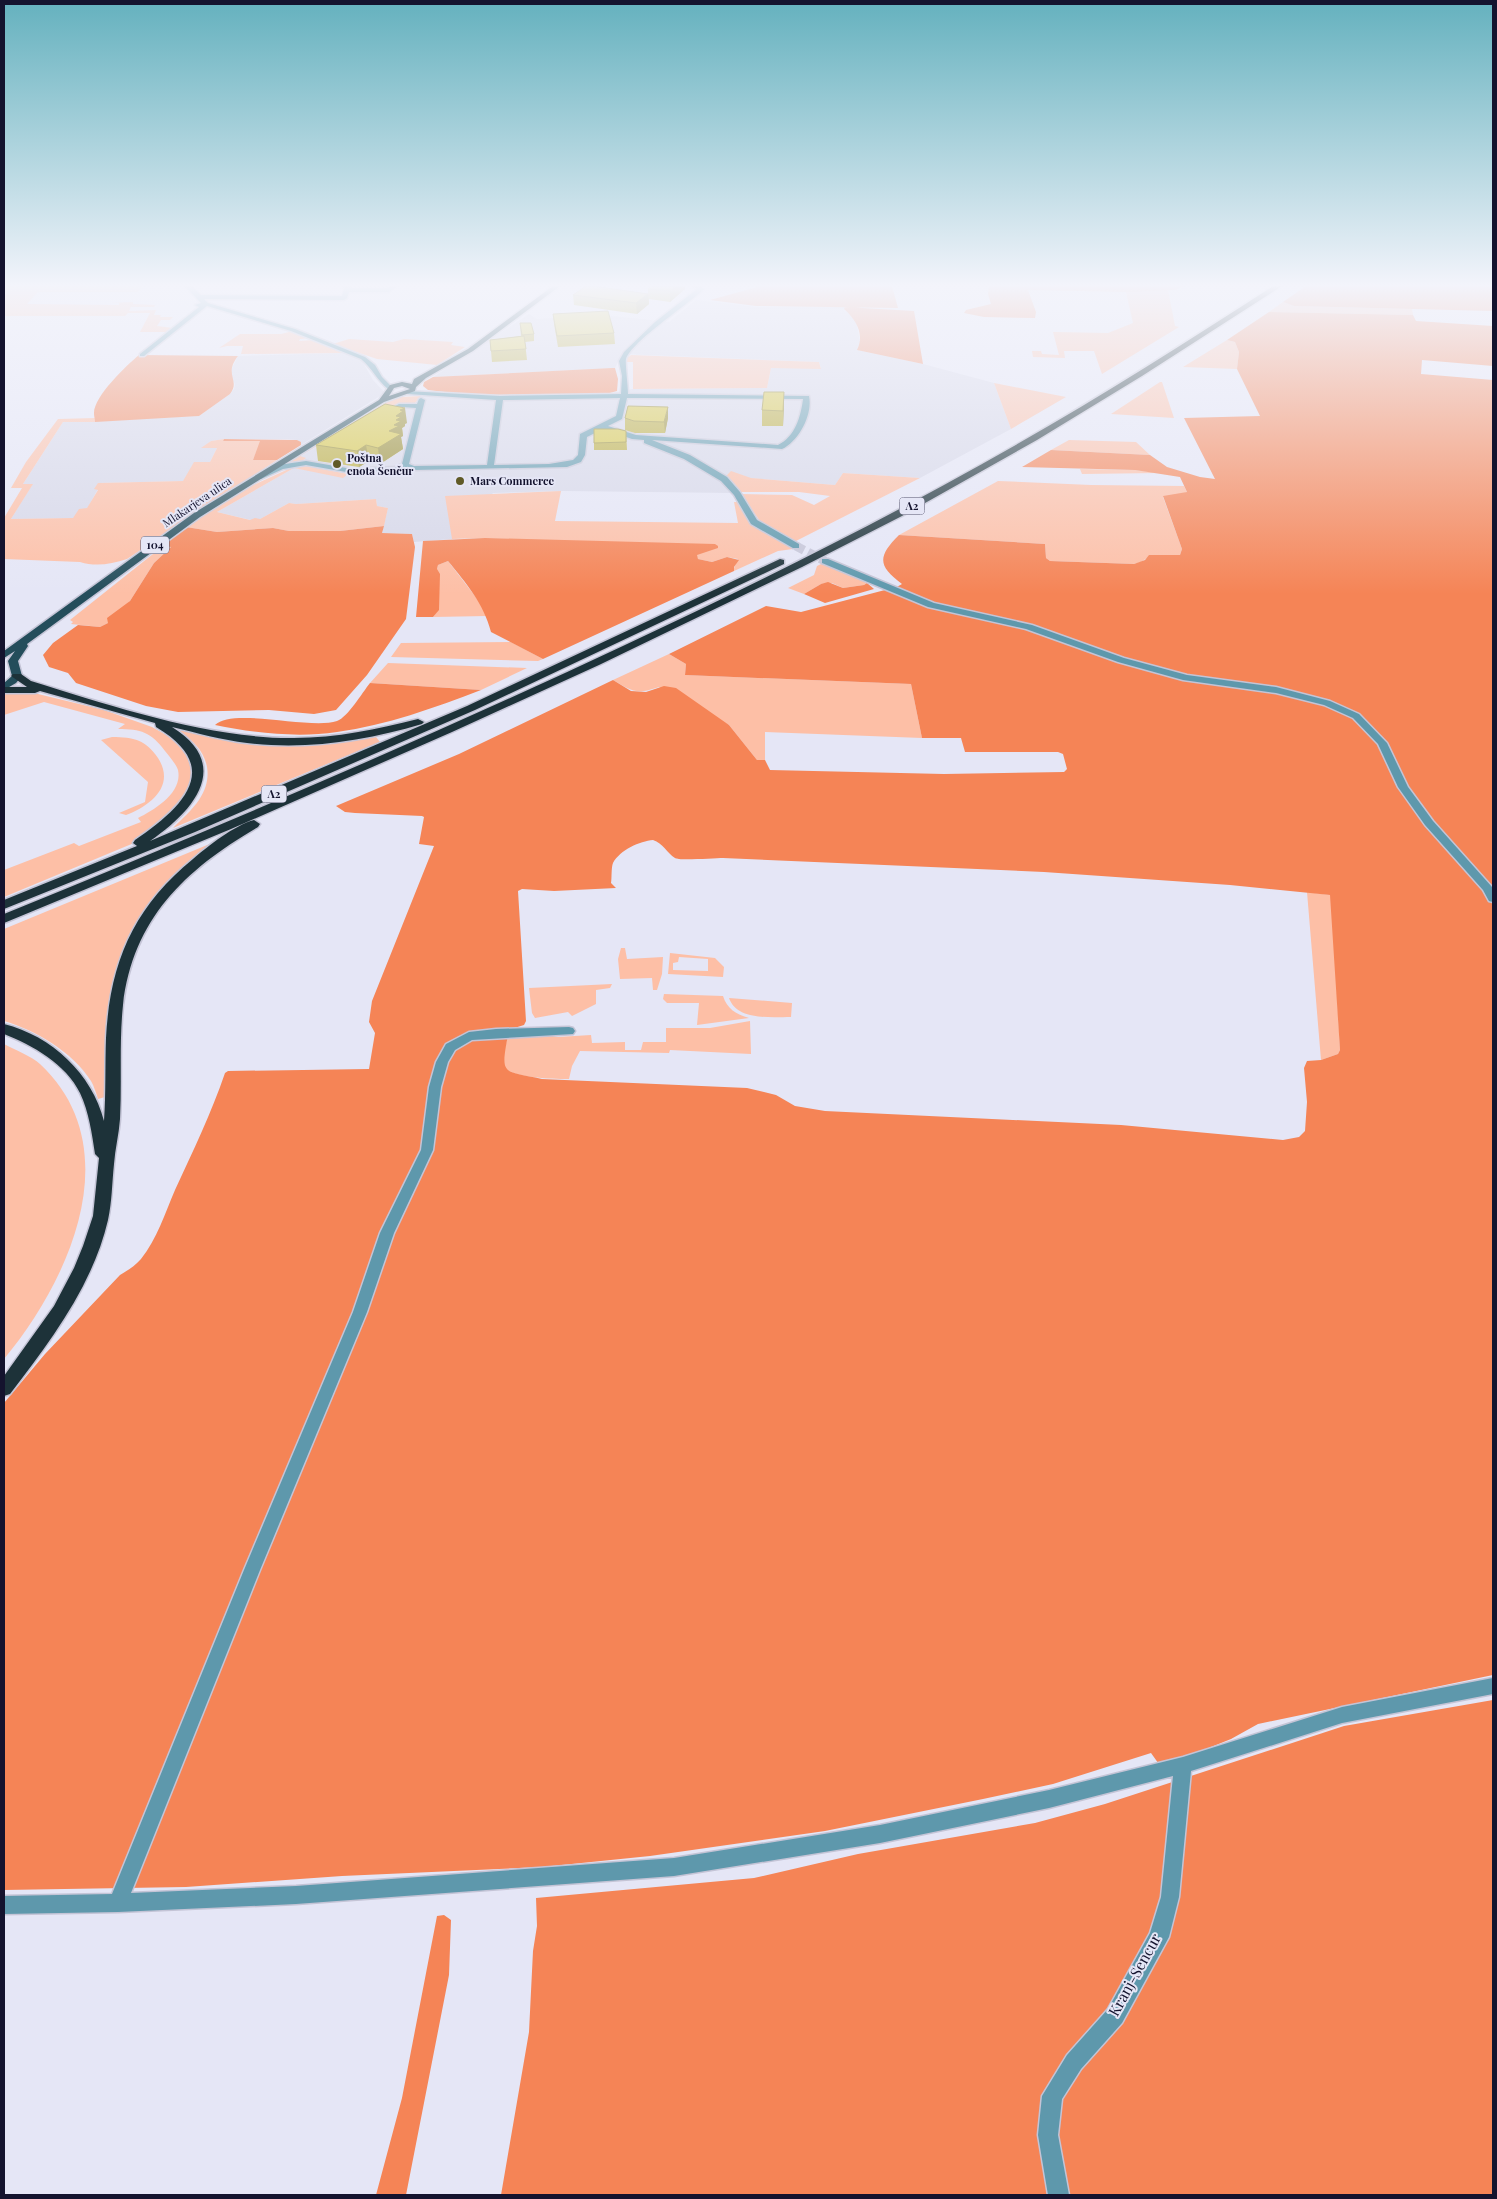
<svg xmlns="http://www.w3.org/2000/svg" width="1497" height="2199" viewBox="0 0 1497 2199" font-family="'Playfair Display',serif">
  <rect width="100%" height="100%" fill="#e5e6f6"/>
  <path fill="#d6d7e8" d="M696,300L756,307H845L844,310L856,320L860,342L857,350L923,364L994,383L1011,429L920,478L843,473L835,485L726,476L740,492L733,493L564,491L493,493L452,539L414,542L412,534L382,533L388,508L377,506L376,499L296,504L289,503L260,519L251,520L217,512L294,468L348,476V474L307,466H295L305,459L299,457L384,407L415,403L426,393L606,394L633,389L767,388L771,368H821L819,362L622,354L615,368L433,377L529,314L537,319L603,315L669,322Z
    M345,353L361,359L373,380L385,393L301,445V442L297,440L288,439H224L211,441L203,448H217L210,462L183,481L98,483V489L87,509L73,518L11,519L32,485L23,484L63,422L199,416L230,394L234,389L235,384L230,375L231,370L238,356Z"/>
  <path fill="#fdbfa6" fill-rule="evenodd" d="M4,286H142L138,292H38L27,304L119,305V303H110L133,302V304L155,305L154,307H131L129,311L156,310L154,315H161L160,317H173L170,320H161L157,326L173,328L168,332H140L150,313H128L125,316H4V296L8,292L4,291Z
    M1168,290L1175,326L1179,327L1102,374L1094,351H1064L1065,358L1033,357L1032,351H1041L1042,354L1059,355L1053,332L1108,333L1133,323L1126,292Z
    M1283,302L1294,306L1412,309L1413,315L1269,312Z
    M293,331L310,338L300,339L299,341L314,340L345,353L241,354L243,346H227L219,348L240,334H281Z
    M349,339L393,342L404,339L453,342L451,345L465,347L437,365L377,359L333,344Z
    M1227,340L1235,342L1239,352L1237,369L1183,367Z
    M631,355L819,362L821,369L771,368L767,388L633,389V362H627V358Z
    M1162,382L1174,418L1111,414L1160,382Z
    M994,383L1066,397L1011,429Z
    M421,396L415,403C406,403 390,408 384,407L300,456L306,458L302,461L278,466L389,401L400,397Z
    M95,418V422H63L23,484H33L11,519L73,518L79,509L87,508L98,490L94,489L98,483L183,481L194,462H210L217,448H201L211,441L224,439L223,441H261L253,460H277L127,559C111,564 96,567 80,562L4,559V518L22,488H11L26,462L58,419Z
    M1069,440L1136,442L1150,455L1051,450Z
    M295,466H307L348,474L343,478L294,468L217,512L250,520L255,518L260,519L289,503L296,504L376,499L377,506L388,508L384,526L340,531H289L273,528L217,532L186,527L238,492Z
    M1080,469L1135,470L1160,473L1082,474Z
    M731,471L751,478L835,485L843,473L920,478L794,542L762,524L741,494L792,495L814,505L830,496L799,492H740L726,476Z
    M998,481L1091,485L1184,486L1187,492L1185,493L1163,497L1182,549L1180,555L1147,558L1141,562L1134,564L1050,561L1046,558L1045,544L899,535Z
    M561,491L555,521L738,523L734,502H738L752,523L793,549L778,551L734,571V568L738,559L727,557L712,562L698,559L696,555C615,547 534,536 452,539L445,496Z
    M163,546L171,547L154,563L130,601L108,623L100,627L71,624L73,622L70,620Z
    M448,561L481,604L487,616L433,617L439,609L437,569L438,565Z
    M823,563L867,583L864,585L843,588L832,583L821,584L804,594L788,588L814,575L817,566Z
    M511,642L543,659L538,661L391,657L401,643Z
    M669,654L686,664L685,675L911,684L922,738L765,732V760H757L729,725L659,687C636,695 632,691 613,680Z
    M388,663L527,668L481,690L370,683Z
    M4,692L38,694L104,710L152,727L177,741L192,760L193,771V783L184,802L134,843L4,897V870L74,843L79,846L141,822L138,818C154,810 183,793 178,770C176,764 169,756 165,751C151,732 141,729 118,729L125,724L44,702L4,715Z
    M178,730L276,745L295,746L335,743L376,737L380,742L173,828C182,819 192,810 199,800C217,773 205,746 179,732Z
    M112,737C134,737 146,740 158,758C176,786 150,806 126,815L119,813L145,802L148,782L101,740Z
    M212,843L164,886L131,933L119,961L111,1001L105,1097L98,1099C96,1093 94,1086 91,1081C73,1052 35,1030 4,1021V929Z
    M1307,892L1330,895L1332,900L1340,1050L1338,1054L1321,1060Z
    M621,948H625L627,959L663,957L662,974L657,990H653L652,978L620,979L618,959Z
    M670,953L715,958L724,967L723,977L668,974ZM679,957L708,959V971L673,970V963L678,962Z
    M612,984L610,988L596,990V1004L572,1016L568,1012L535,1018L532,1013L529,988Z
    M664,994L723,996C727,1009 736,1014 749,1018L697,1025L699,1003H667L663,999Z
    M729,998L792,1003L791,1017C772,1017 737,1021 729,998Z
    M750,1021L751,1054L670,1050L669,1053L580,1051L572,1066L569,1079C557,1079 510,1078 504,1067C500,1059 507,1043 508,1035L535,1033L558,1037L591,1035L592,1043L625,1042V1050H641L643,1042H666V1028H710Z
    M4,1044C15,1050 31,1056 40,1064C130,1148 69,1281 4,1359Z"/>
  <path fill="#f58456" fill-rule="evenodd" d="M761,286H892L898,308L756,306L710,300Z
    M989,286H1184L1175,290L1131,292L1028,290L1036,312L1035,318L984,317L964,313L966,310L991,304L988,294Z
    M1306,286H1493V311L1294,306L1283,302Z
    M845,307L914,311L923,364L857,350C865,334 856,320 844,309Z
    M1269,312L1413,315L1416,321L1493,326V366L1422,360L1421,374L1493,380V1675L1258,1724L1231,1739L1161,1767L1151,1753L1053,1784L983,1799L825,1831L650,1856L542,1867L342,1876L186,1887L4,1890V1403L45,1354L120,1275C128,1270 135,1266 141,1259C157,1239 165,1213 175,1190C193,1151 211,1114 225,1073L228,1071L369,1069L375,1033L369,1022L372,1001L434,846L419,844L424,817L422,816L355,813L345,812L336,806L459,754L613,680L631,691L646,692L664,686L676,688L729,725L757,760H765L770,770L944,774L1064,772L1067,769L1063,754L1058,752H965L961,738H922L911,684L685,675L686,664L669,654L766,606L801,612L885,590L904,597L909,596L895,588L902,584C878,566 877,557 899,535L1045,544L1046,558L1050,561L1134,564L1145,560L1149,555H1180L1182,549L1163,496L1187,492L1180,477L1135,470L1022,467L1051,450L1150,455L1167,467L1200,477L1215,479L1184,418L1260,416L1237,369L1239,352L1235,342L1227,340ZM653,840C663,843 667,853 675,858C678,861 715,858 723,858L1044,872L1230,885L1330,895L1340,1050L1338,1054L1321,1060L1307,1061L1304,1068L1307,1102L1305,1131L1299,1137L1283,1140L1121,1125L825,1111L795,1106L776,1095L747,1088L542,1079C503,1070 500,1077 508,1035L499,1033L524,1025L526,1021L518,891L522,889L554,891L616,888L611,883C612,878 611,868 613,863C620,850 640,841 653,840Z
    M139,355L238,356C223,375 241,380 230,394L199,416L95,422C95,419 94,416 94,414C93,397 127,365 139,355Z
    M612,368H615L618,379L617,391L606,394L470,395L428,390L423,386L424,382L433,377Z
    M224,439L297,440L301,442V445L277,460H253L260,441H223Z
    M384,526L382,533L412,534L415,547L406,619L367,675L336,710L314,714L269,710L178,712L146,706L76,683L68,673L49,667L43,655L53,643L78,625L100,627L108,623L107,618L130,601L154,563L171,547L163,546L186,527L217,532L273,528L289,531H340Z
    M485,538L715,544L718,546V548L697,555L698,559L712,562L727,557L739,560L734,567V571L543,659L491,632C484,604 466,583 448,561L438,565L437,569L440,574L439,610L433,617H416L423,541Z
    M828,582L843,588L864,585L867,583L874,589L825,603L804,594L821,584Z
    M370,683L481,690C434,708 387,725 337,732C297,738 254,733 215,725C233,707 310,730 337,721C348,717 362,693 370,683Z
    M1493,1700V2195H501L529,2032L533,1951L537,1926L536,1898L754,1878L858,1854L1035,1823L1105,1804L1344,1726Z
    M444,1915L451,1920L449,1975L406,2195H376L402,2098L437,1916Z"/>
  <g fill="none" stroke-linecap="round" stroke-linejoin="round">
    <path stroke="#c6c6d8" stroke-width="9" stroke-dasharray="9 4.5" stroke-linecap="butt" d="M796,546L825,561"/>
    <defs>
      <path id="minor" d="M185,286H191L201,295L342,296L345,286H351L350,288H388L390,286H397L389,292H349L347,298L344,300L204,299L208,303L295,329L365,357L375,365L382,377L393,388L388,389C377,380 372,368 361,359L291,331L207,306L144,356H140V354L199,307L195,305L201,303Z
        M693,286H700L704,289C689,304 632,341 626,359C625,362 628,387 628,394L809,396C813,414 799,441 782,449L652,440L690,455L727,477L740,492L757,520L799,544V548H793L751,524L734,495L721,481L684,459L644,443V440L632,439L603,429L587,437L585,455L581,462L567,467L414,470L404,474L395,471L352,473L306,465L283,469L261,479L257,477L278,465L306,461L352,469L395,467L402,464L416,408L402,407L385,417L378,415L399,404H417L419,399L421,398L425,400L409,464L414,466L487,465L496,400L408,394L405,392L406,391L500,396L621,394L622,376L619,361L624,352L655,322L697,289ZM620,398L616,416L580,434L578,455L573,460L549,464L494,465L503,400ZM627,398H644L803,399C801,416 795,437 778,445L636,435L608,426L622,419Z
        M822,559H828L934,603L1032,625L1124,658L1187,675L1276,687L1330,701L1359,714L1387,743L1408,787L1433,821L1492,887L1493,902L1489,901L1483,890L1425,825L1398,787L1378,744L1353,718L1324,705L1276,693L1183,680L1118,662L1026,629L928,607L822,563Z
        M569,1027L573,1028L575,1031L573,1034L472,1040L455,1050L448,1062L441,1087L433,1150L394,1233L367,1312L260,1570L131,1893L296,1886L674,1858L880,1825L1049,1790L1183,1757L1342,1707L1493,1678V1694L1342,1723L1191,1771L1179,1897L1169,1937L1122,2023L1081,2069L1062,2099L1058,2135L1069,2195H1048L1038,2135L1042,2096L1067,2055L1108,2009L1150,1933L1161,1897L1173,1776L1049,1808L880,1843L674,1876L296,1904L118,1912L4,1914V1896L112,1894L244,1570L353,1312L380,1233L421,1150L429,1087L436,1062L446,1044L469,1032L496,1029Z"/>
      <path id="primary" d="M553,286H560L473,351L426,378L416,387L415,391L384,402L200,517L27,644L28,646L18,661L22,676L16,683L4,690V683L12,676L8,661L15,651L4,658V651L194,513L379,400L390,385L402,382L412,384L414,379L468,349ZM402,386L410,389L389,396L394,388Z"/>
      <path id="motorway" d="M1273,286H1282L1142,376L1037,440L902,516L802,567L599,665L452,732L231,829L4,923V914C213,829 421,741 625,645C733,594 840,542 944,485C1057,424 1165,356 1273,286Z
        M780,559L784,560V564L475,710L195,832L4,909V900L137,846L133,843L135,840C182,808 225,768 156,727L155,723L40,691L35,693H4V687H27L11,676L13,674H21L31,681C112,706 210,739 294,738C337,738 377,729 418,719L424,722L422,724C365,741 307,750 247,743C222,740 197,733 172,727C233,765 194,811 150,841L467,706Z
        M254,820L260,824L258,827C186,869 133,918 123,1005C119,1043 122,1081 120,1119C119,1134 115,1149 114,1164C112,1183 112,1202 108,1220C93,1285 50,1342 10,1394L4,1396V1376L54,1306L74,1268L83,1246L93,1216L99,1158L95,1154C92,1134 89,1112 80,1093C66,1064 32,1045 4,1034V1024C52,1036 92,1074 104,1121C106,1094 105,1065 106,1038C110,962 134,907 193,859C208,846 235,825 254,820Z"/>
    </defs>
    <use href="#minor" stroke="#c4c4d6" stroke-width="3"/>
    <use href="#primary" stroke="#c4c4d6" stroke-width="3"/>
    <use href="#motorway" stroke="#c4c4d6" stroke-width="3"/>
    <use href="#minor" fill="#5e98ac" fill-rule="evenodd"/>
    <use href="#primary" fill="#244d5b" fill-rule="evenodd"/>
    <use href="#motorway" fill="#1d3239" fill-rule="evenodd"/>
  </g>
  <path fill="#b8aa35" d="M648,289H685L670,302L649,299V304L637,314L574,305L573,295L648,294Z
    M553,314L614,333L615,344L558,347L554,324Z
    M520,323L534,334V341L525,342L527,360L492,362L490,340L521,336Z
    M784,392L783,426H762V410Z
    M625,418H668L665,433H635L625,430Z
    M407,423L405,424V426L402,428L403,436L401,437L403,449L380,464L369,461L359,467L318,461L316,445Z
    M626,431L627,450H594V443Z"/>
  <path fill="#968b2b" d="M676,286H685V289L670,302V291Z
    M648,294L649,304L637,314L636,303Z
    M784,392V407L783,426V411Z
    M668,407V418L665,433L664,422Z
    M405,408L407,423L405,424V426L402,428L403,436L401,437L403,449L380,464L378,448L389,431L396,416L400,410Z
    M366,445L369,461L359,467L357,451Z"/>
  <path fill="#d6c63e" stroke="#968b2b" d="M586,286H593L648,294L636,303L573,295Z
    M652,286H676L670,291L648,289Z
    M608,311L614,333L557,336L553,314Z
    M520,323H531L534,334L522,335Z
    M524,336L526,349L491,351L490,340Z
    M764,392H784L783,411L762,410Z
    M385,404L405,408L400,410L403,411L396,416L401,417L396,420L401,421L394,425L399,426L389,431L401,434L378,448L366,445L357,451L316,445Z
    M628,406L668,407L664,422L634,421L625,418Z
    M594,429H618L626,431V442L594,443Z"/>
  <linearGradient id="sky" x2="0" y2="1"><stop stop-color="#64b1be"/><stop offset="0.48" stop-color="#f3f4fb"/><stop offset="1" stop-color="#f3f4fb" stop-opacity="0"/></linearGradient>
  <rect width="1497" height="594" fill="url(#sky)"/>
  <g fill="#605a26" stroke="#e5e6f6" stroke-width="2">
    <circle cx="337" cy="464" r="5"/>
    <circle cx="460" cy="481" r="5"/>
  </g>
  <g text-anchor="middle" stroke-width="4" stroke-linejoin="round" paint-order="stroke">
    <g font-size="11" font-weight="bold" fill="#14132e" stroke="#e5e6f6" text-anchor="start">
      <text x="347" y="462">Poštna<tspan x="347" dy="13">enota Šenčur</tspan></text>
      <text x="470" y="485">Mars Commerce</text>
    </g>
    <g font-size="11" fill="#14132e" stroke="#e5e6f6">
      <text transform="translate(197 502) rotate(-34)" y="4">Mlakarjeva ulica</text>
    </g>
    <g fill="#e5e6f6" stroke="#53526a" stroke-width="1">
      <rect x="899.5" y="497.5" width="25" height="17" rx="4"/>
      <rect x="141" y="536.5" width="28" height="17" rx="4"/>
      <rect x="261.5" y="785.5" width="25" height="17" rx="4"/>
    </g>
    <g font-size="11" font-weight="bold" fill="#14132e">
      <text x="912" y="510">A2</text>
      <text x="155" y="549">104</text>
      <text x="274" y="798">A2</text>
    </g>
    <g font-size="15" fill="#14132e" stroke="#e5e6f6">
      <text transform="translate(1135 1975) rotate(-61)" y="5">Kranj-Sencur</text>
    </g>
  </g>
  <rect width="1497" height="2199" fill="none" stroke="#14132e" stroke-width="10"/>
</svg>
